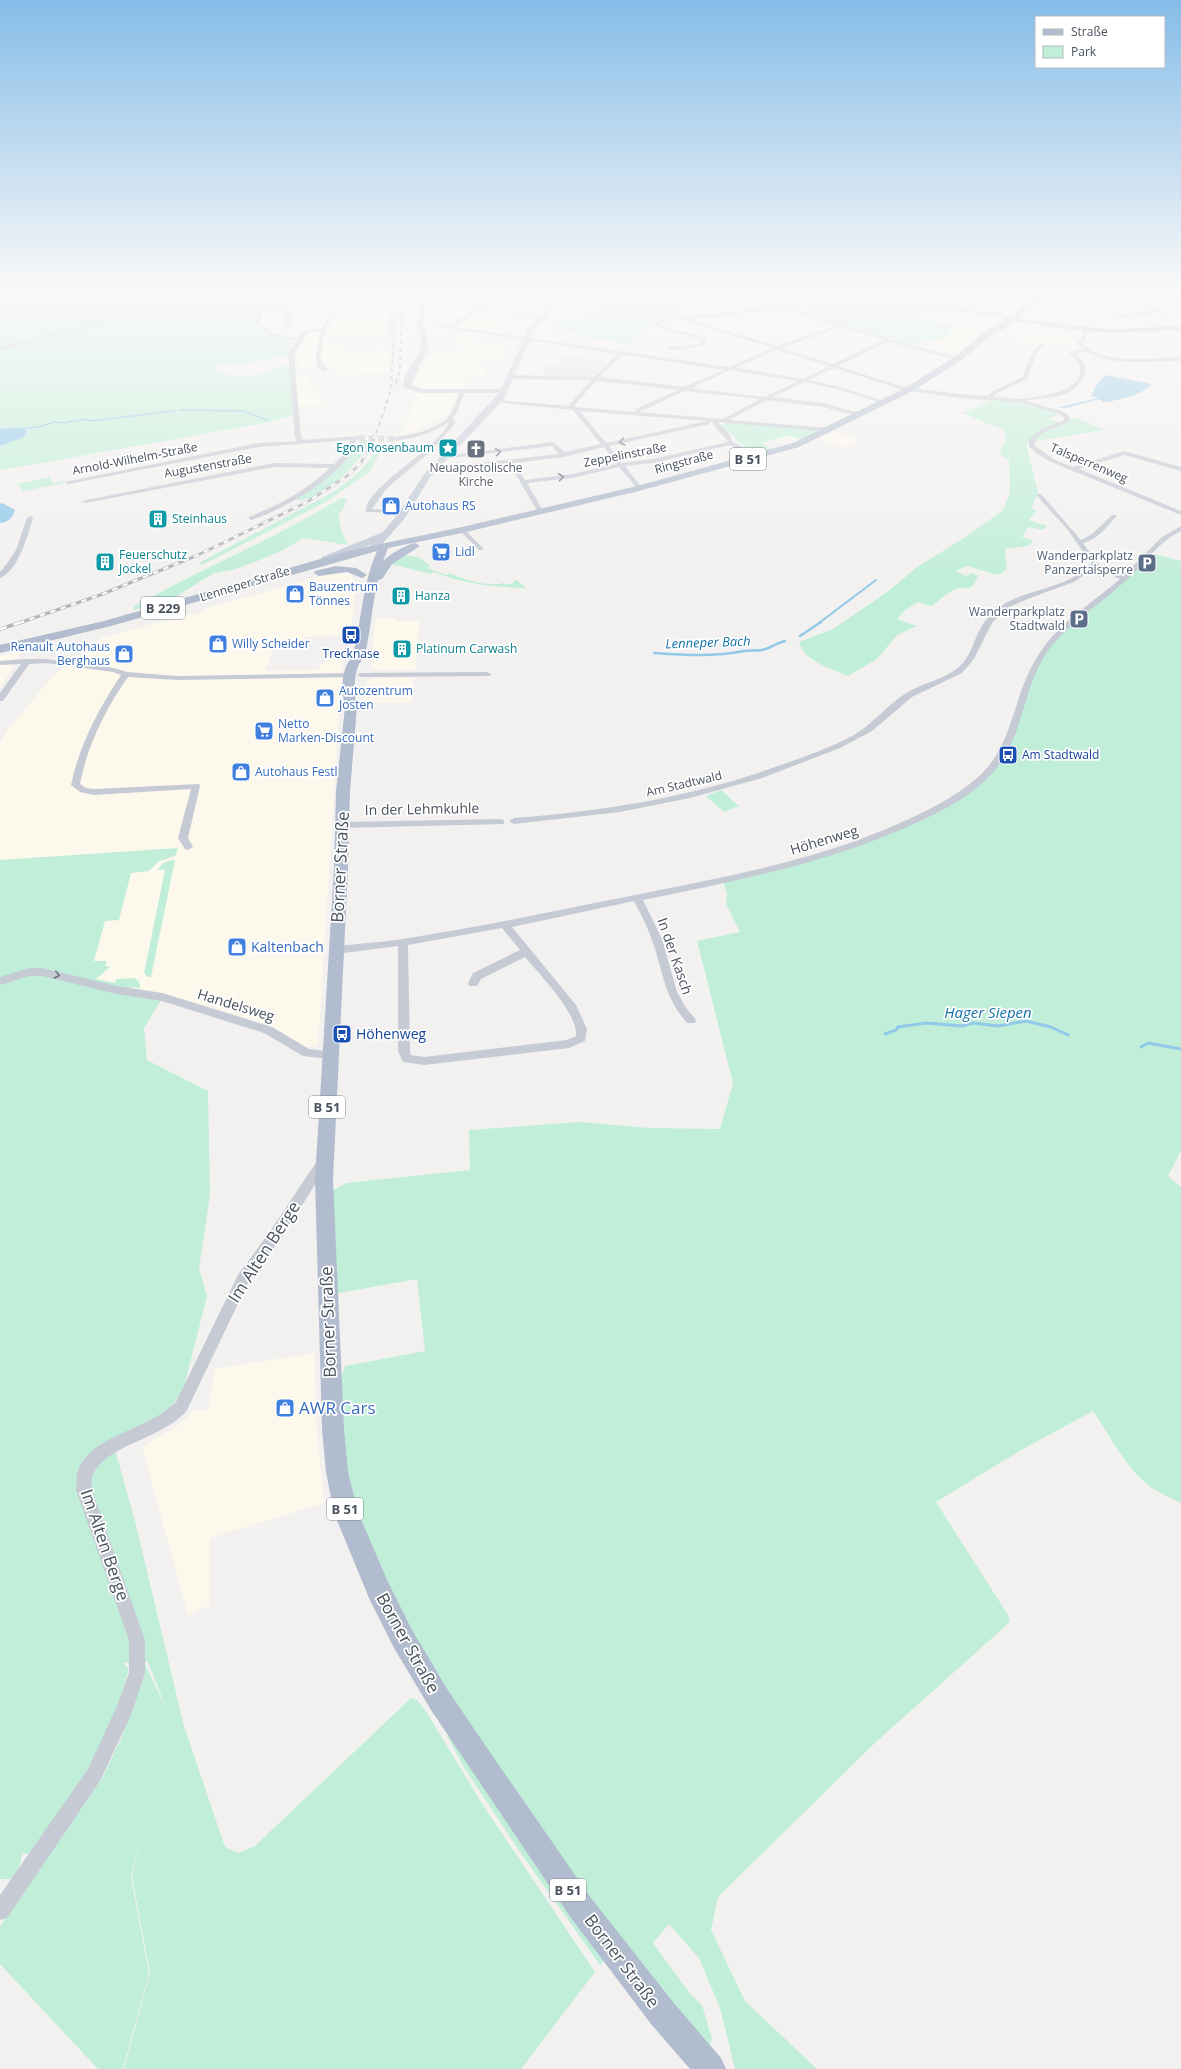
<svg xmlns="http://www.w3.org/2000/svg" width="1181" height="2069" viewBox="0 0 1181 2069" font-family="'Open Sans',sans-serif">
  <rect width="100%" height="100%" fill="#f3f1f0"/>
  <path fill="#fcf9ec" d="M438,302L476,309L460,318L516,326L505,334L436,324L433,305Z
    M381,306V312L393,311L392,334L327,336L325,344H340L341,352L389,350L388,372L339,374L332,372L337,370L335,367L326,364L301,369L299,367V354L301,347L298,346L308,333L311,331L328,330L333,321L351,307Z
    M952,328L982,334L959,351L933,345L948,336L950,334V330Z
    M463,330L481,333L467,345L483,347L485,344L493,345L492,348L504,349V351H506L505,356L503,358H478L476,365L487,366L483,376H475L466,380L463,390H459L446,416L401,436L419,387L414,382L420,372L431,355L462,354V339L457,334Z
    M1028,333L1076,341V343L1054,345L1016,337Z
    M296,377H306L325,404L297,407Z
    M832,432L859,440L847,447L820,439Z
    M336,572L350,574L354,579V608L350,635L305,637L302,649L273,650L265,671L319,670L320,664L331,661L332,653L347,652L343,660L342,668L318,1045L305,1047L299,1045L271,1026L221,1010L157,992L95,979L18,924L172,849L0,860V744L6,732L51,678L101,638L189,614L196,615L207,608Z
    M393,618L398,621H419L415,670H373L372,652L376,619Z
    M21,651L11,670L0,688V656Z
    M374,678H413L412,702L364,703L367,682Z
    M314,1353L317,1433L324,1503L210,1538V1605L188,1615L142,1447L179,1425L193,1411L208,1409L215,1369Z"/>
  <path fill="#e4e2e2" d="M564,355L580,358L609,361L591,377L543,376L546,365L558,366L560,359H559Z"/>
  <path fill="#c1eed9" d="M0,292H295L289,299L258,313C250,334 277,337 292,340L289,349V356L240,364L231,362L211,370L235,377L253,376L288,365L293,387V416L266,423L1,470H0Z
    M648,292L674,301L657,308L660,309L656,311L650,309L653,308L650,307L623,300L617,301L631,295Z
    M671,292H673L719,294C707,298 701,291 693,294L702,297L706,296L704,295L708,296L700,298L682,296L688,300L697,299L690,300L698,303L702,300L706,302L698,304H681L682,309L690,308L687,309L688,315H705L684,316L660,312L679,303L693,304L680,302L686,299L675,295L683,293Z
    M385,301H387L385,307L381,311H393L392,334L349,335L388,333L389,321L332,322L328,328L331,322L389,320V312H378V307L373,308Z
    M826,301L837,304L841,303L883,308L982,334L952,328L950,330V334L936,341L917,342L909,345L796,310Z
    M606,302L668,317L649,327L628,344L582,337L572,332L554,329L560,323H557L563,319L576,320L596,307L608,303Z
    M993,400L1017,402L1056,413L1057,415L1048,419L1058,422L1076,418L1104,430L1026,443L1038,492L1032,508L1037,511L1029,520L1047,526L1043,530L1028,527L1022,537L1034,541L1028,546L1005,549L1007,569L998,575L967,566L956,571L966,576L971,573L978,575C970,598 965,582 952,591C944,595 938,601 932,606L918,602L904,611L897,619L917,626L897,635L877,659L848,676C833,669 803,661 799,642L833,629L890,590L916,568L973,532L1003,510L1010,492L1009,460L999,454L1006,441L1004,430L962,413Z
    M727,422L813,429L817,433L803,440L788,435L762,443L772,449L755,454L737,441L729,431L721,425Z
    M360,440H371C362,461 320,504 296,500L348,458Z
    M375,453H380L369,472L326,502L202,565L199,563L335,491L358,473Z
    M49,477L53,483L64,481L65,483L23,491L18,484Z
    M341,498L347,499L342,511L339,513C339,527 342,533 348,545L304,538L281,551L260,560L232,570L214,573L167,602L133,610L135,606C202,568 275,539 341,498Z
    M1150,553L1181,561V1151L1168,1176L1181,1187V1503C1166,1496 1151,1489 1139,1477C1121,1458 1108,1433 1093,1411L1023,1449L936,1502L1008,1615L1010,1622L876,1742L718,1897L711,1930L745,2001L817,2069H735L720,2008L699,1958L669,1924L653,1943L691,1995L702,2005L712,2039L709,2048L584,1893L457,1709L398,1610L356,1511L343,1450L341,1379L345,1366L425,1351L417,1279L334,1294L332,1191L346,1183L470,1170L469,1130L579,1122L649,1128L720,1129L733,1083L697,941L740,932L726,904L727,894L723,880L803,862L928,814L991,770L1047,646L1119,584Z
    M403,555L419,557L430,566L427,568L446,575L449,573C465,580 487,587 504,583L506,585L514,583L513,581L517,580L526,588C494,587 464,584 434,572L431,574L391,564Z
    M721,790L739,806L724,812L706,796Z
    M178,848L175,856L159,861L149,871L131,873L119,920L105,921L94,961H107L105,966L110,967L96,979L115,983L116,979L134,978L139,981L140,988L132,987L129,990L161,1000L144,1028L147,1060L208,1091L210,1195L199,1268L207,1296L183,1391L165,1415L112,1439L135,1521L184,1726L225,1847L239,1853L255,1846L411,1698L417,1700L427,1713L483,1805L595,1972L521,2069H124L150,1973L132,1877L140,1840L131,1877L149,1974L123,2069H98L0,1964V1926L101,1780L122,1737L145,1664L166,1708L148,1662L123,1663L129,1669L120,1700L87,1775L31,1855L23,1853L16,1879H0V860Z
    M175,860L151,977H148L144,973L165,870H158C161,863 168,860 175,860Z
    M447,1736H450L604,1960L600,1965L520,1852L465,1769Z"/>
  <path fill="#91c9e9" d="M1105,375L1152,384C1142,395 1117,401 1103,402L1099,399L1066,408H1057L1098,398L1091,396L1095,387Z
    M11,428L26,430L27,433L22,438L0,446V429Z
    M0,503L4,504L15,510C13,518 8,522 0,523Z"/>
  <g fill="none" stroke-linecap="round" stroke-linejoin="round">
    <path stroke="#91c9e9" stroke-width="1.5" d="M180,410L244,411L267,420
      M17,429L38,427L54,422L64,423L85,419L90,421L174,411"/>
    <path stroke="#91c9e9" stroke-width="2" d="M819,623L876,580"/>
    <path stroke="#91c9e9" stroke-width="2.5" d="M800,636L821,622
      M654,653C684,655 714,657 744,651C750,650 756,651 762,650C769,649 776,643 785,641"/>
    <path stroke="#91c9e9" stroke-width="3" d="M885,1034L896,1030L898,1027L926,1023L962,1026L973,1023L998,1026L1026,1021L1051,1027L1068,1035
      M1141,1047L1148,1043L1181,1049"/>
    <path stroke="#d1d1d3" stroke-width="6" stroke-dasharray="6 3.5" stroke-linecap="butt" d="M359,438L394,439"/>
    <path fill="#c5cad4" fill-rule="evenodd" d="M198,292H209L127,303L0,308V306L127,301Z
      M322,292H342L340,293Z
      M368,292H372C360,305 340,309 329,323C324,329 322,350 320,359L328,371C307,372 319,342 322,331L308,333L294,354L301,437L303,440L359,436L362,438L356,440C351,472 280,512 251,520L249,519V517C279,505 307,490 330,468L274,467L85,503L82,501L274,463L334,464L345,453L350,440L259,447L68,484L65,482L259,443L297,441L295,437L288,354L296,341L269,335L256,324L258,310L286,299L234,300L201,309L78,329L0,350V347L78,327L201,307L234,298L295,297V299L275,307L288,310L293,328L286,325L284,312L271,308L262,312L260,324L273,333L298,338L304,331L322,328C326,313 356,302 368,292Z
      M505,292H510L485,307L542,317L544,319L482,309L453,327L729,367L773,348L681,319V317L777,346L836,326L731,292H737L889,339L961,358L958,360L888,342L838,366L904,387L959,394L988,396L993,391L1023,377C1027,367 1031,344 1045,344V346L1037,352L1027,379L997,393L993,397C1002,397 1012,399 1021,399C1037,397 1089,392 1079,365C1078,360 1073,357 1069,353L1082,348L1078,344L1085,328L1089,329L1083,344C1107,365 1150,358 1181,357V361C1151,361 1111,367 1085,351L1076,354C1082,360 1088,366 1084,375C1075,400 1047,396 1026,401L1064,412L1070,417L1069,422L1044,432L1035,440V446L1055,460L1073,467L1124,451L1181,467V471L1124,455L1079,469L1181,511V515L1051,462L1036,453L1029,446V439L1040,430L1064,420V418L1060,414L1018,402L959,398L903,390L834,368L808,380L840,387L887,402L884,404L837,389L804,382L772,397L823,403L861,414L858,416L823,407L767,400L729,420L829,428L832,430L829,432L718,422L728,432L733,442L758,455V457H754L730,445L653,463L625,466L642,488L639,490L619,467L572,478L527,483L543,511L538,512L509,463L433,472L430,470L433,468L559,454L552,446L442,459V457L444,456L553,442L565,452L601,444L573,410L494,402L497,400L570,406V404L591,380L510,379L507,377L510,375L594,377L618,354L429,325L431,324L447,326L477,309L433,301L431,299L480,306ZM841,327L883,340L833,364L782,348ZM777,350L829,366L803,379L736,368ZM623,355L724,370L684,387L600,377ZM730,370L792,380L798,381L765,397L691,388ZM596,381H599L678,390L637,408L634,412L575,407V405ZM685,391L760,399L723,419L639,412ZM580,411L707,421L606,443ZM709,422H712C715,430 724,434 728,442L653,459L622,463L609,446L710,424ZM604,447L617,464L572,474L525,480L514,463L564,457Z
      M594,292H654L681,302L654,313L652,311L675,302L648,293L625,295Z
      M839,292H848L928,305L926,306Z
      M931,292L978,296L977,293L979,292L982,297L967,312L965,311L976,299Z
      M1016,292H1020L1028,300L1035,303L1033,304L1024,302Z
      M1098,292H1102L1098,298L1085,302V300L1094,296Z
      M1115,292H1120L1135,298L1177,295L1175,297L1140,300L1174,316L1172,317L1160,313L1111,318L1113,316L1155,310Z
      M670,315L674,316L659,325L707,338L705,345L680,350L666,348L668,346C680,346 689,347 701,343L702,340L653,325Z
      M462,389L465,391L457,412L452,419L455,421L454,425L430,452L387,488L372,509L404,510L406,511V513L366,512C363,488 439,449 449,422C433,433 413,439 394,441L391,439L392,438C411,434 438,431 450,415C455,408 457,399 459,391Z
      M1037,494H1041L1081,540L1092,534L1112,515H1116V517C1107,527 1097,540 1083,543L1098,564L1123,576L1162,537L1181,526V531C1156,543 1143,567 1122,584C1095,609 1061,627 1042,660C1022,696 1022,739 994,771C974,795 944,810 916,823C829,863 736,881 643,900L662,939L677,992L686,1008L696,1020L695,1023H687C662,994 664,971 651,938C647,925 640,913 634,901L512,927L576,1005L587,1029L585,1041L569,1048L424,1065L403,1062L398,1051V946L336,954L332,953L331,950L332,947C344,945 357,944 369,943C392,941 415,937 438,933C501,923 562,909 625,897C719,878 814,862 902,822C929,810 955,797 977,778C1014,746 1012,698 1036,659C1056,624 1090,605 1120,579L1095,567L1074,582L1030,598L1009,607L992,623L974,659L962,673L912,697L872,731L840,748L762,778L690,798L620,812L514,824L509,821L514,818C604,811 692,797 778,766C804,757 830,748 854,735C874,723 888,704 908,692C923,683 941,680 955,670C973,658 973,636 986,620C1007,593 1042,593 1070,579C1078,575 1083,567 1092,564L1067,529L1037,496ZM502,928L520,950L473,973L468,983L469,986H477L481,979L525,957C539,974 578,1013 576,1036L567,1040L424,1057L411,1055L410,1051L408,945Z
      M30,516L33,518C28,535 18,571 0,578V572L8,562L16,550L27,518Z
      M460,529H464L483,548V550H479L460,531Z
      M27,659H46L114,668L127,672L177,676L351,673L355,675L351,677L177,680L128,677C106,708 87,746 80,784L86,788L94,789L199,784L200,786L188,838L193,847L188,850L185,849L178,838L191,789L94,795L80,792L71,785C79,746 99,708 121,675L113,672L46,663L29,664L3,701H0V693L21,664L0,665V661Z
      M487,672L491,674L490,676L361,677L357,675L361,673Z
      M501,819L504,820V824L342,828L337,825L342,822Z
      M29,968H42L117,986L162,993L272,1027L309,1049L334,1052L336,1055L334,1058L330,1059L303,1056L264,1033L162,1001L117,994L42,976H29L0,985V977Z
      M323,1157L327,1158L329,1162L327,1166L281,1238L248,1283L186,1412C177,1420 169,1426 159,1431C139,1442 101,1453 93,1475C91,1479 92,1485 92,1490L145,1640V1673L131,1715L100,1781L7,1918L0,1920V1895L88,1769L117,1706L129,1673V1640L76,1490C77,1485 76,1479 77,1475C83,1444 125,1434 148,1421C159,1416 167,1410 176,1402L238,1275L271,1230L319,1158Z"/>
    <path fill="#c4cbd8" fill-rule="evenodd" d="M570,292H580L683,316L714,314L825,297L875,303L940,305L1007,314L1010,316L1007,318L940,309L875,307L825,301L714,318L683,320L575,294L564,299L535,327L504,399L431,476L405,518L377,550H371L369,548L372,544L330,561H322L321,559L322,557L383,532L398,514L425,473L499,393H422L404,388C400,375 419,360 421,347C422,341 420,334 419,328L416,325L418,322L419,300L427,297L436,300L424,302V322L423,324L425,327L428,348L411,385L422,389H501L530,325L560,297Z"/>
    <path fill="#b1bcce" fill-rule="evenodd" d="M1047,292H1054L1032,307L1018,318L1075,326L1113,329L1181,326V330L1113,333L1075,330L1014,321L1007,328L993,334L963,359L913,391L799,447L639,491L462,533L388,548L383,561C392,553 403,546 415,543L420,546L392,564L382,579L378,580C372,604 371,630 365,654C364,658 361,661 359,664C353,678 354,693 357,707L350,791L348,869L333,1179L344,1429L348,1472L358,1512L387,1580L412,1630L449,1692L496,1761L591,1898L673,2002L721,2058L726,2069H690L651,2024L571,1918L431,1710L394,1648L369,1598L334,1513L326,1472L322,1429L315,1179L334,869L336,791L345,707C342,693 341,678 347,664C349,661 352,658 353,654C362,619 362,585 377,551L111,626L0,653V645L104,621L352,550L462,527L637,486L793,443L907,387L957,355L987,330L1006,320H1003V316L1011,317L1026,303Z
      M336,566L356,568L367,575L362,578L347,572L319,576L314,573L315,571Z"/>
    <defs>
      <path id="rail-far2" d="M402,292V300
        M395,387L400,370L402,302
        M375,437L391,390L396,292"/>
      <path id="rail-far1" d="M19,623L100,595L198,555L307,502L347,476L361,463L375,436"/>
      <path id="rail" d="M0,629L22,622"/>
    </defs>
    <use href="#rail-far2" stroke="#b3b5ba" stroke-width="2"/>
    <use href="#rail-far1" stroke="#b3b5ba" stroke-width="3"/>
    <use href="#rail" stroke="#b3b5ba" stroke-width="3.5"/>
    <use href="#rail-far2" stroke="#fff" stroke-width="1.5" stroke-dasharray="4" stroke-linecap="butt"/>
    <use href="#rail-far1" stroke="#fff" stroke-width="2" stroke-dasharray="5.5" stroke-linecap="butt"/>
    <use href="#rail" stroke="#fff" stroke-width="2.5" stroke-dasharray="7" stroke-linecap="butt"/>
  </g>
  <defs><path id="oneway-chevron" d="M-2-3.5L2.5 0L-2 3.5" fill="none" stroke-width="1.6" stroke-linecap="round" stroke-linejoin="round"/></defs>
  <g stroke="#6e7581">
    <use href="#oneway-chevron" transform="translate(622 442) rotate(168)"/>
    <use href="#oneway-chevron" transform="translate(498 452) rotate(-8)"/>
    <use href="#oneway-chevron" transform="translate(561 477) rotate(-7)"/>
    <use href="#oneway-chevron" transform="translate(57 975) rotate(13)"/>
  </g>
  <linearGradient id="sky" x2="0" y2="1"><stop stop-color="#85bce8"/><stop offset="0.5" stop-color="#faf9f8"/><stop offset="1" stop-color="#faf9f8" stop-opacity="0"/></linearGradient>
  <rect width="1181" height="581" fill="url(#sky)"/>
  <defs>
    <symbol id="sight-square" viewBox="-11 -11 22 22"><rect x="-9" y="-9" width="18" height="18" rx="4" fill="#0f9aa8" stroke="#fff"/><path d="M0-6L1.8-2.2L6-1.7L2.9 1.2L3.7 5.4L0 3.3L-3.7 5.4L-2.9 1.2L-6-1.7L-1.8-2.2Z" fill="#fff"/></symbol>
    <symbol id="church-square" viewBox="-11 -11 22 22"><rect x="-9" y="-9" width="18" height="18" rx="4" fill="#6b7280" stroke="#fff"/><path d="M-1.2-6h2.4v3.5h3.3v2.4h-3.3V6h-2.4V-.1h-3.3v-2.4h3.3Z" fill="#fff"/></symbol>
    <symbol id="shop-square" viewBox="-11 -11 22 22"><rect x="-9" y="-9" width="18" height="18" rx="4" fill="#3f7fe0" stroke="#fff"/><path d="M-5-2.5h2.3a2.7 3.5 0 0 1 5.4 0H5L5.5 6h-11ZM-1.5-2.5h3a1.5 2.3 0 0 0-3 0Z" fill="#fff"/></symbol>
    <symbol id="building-square" viewBox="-11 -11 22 22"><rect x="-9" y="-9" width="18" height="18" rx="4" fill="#0f9aa8" stroke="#fff"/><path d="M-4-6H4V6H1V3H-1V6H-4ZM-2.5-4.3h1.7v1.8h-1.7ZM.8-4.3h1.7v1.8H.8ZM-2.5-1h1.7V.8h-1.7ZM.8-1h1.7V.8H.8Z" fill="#fff"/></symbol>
    <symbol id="supermarket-square" viewBox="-11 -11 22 22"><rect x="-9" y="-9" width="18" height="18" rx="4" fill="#3f7fe0" stroke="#fff"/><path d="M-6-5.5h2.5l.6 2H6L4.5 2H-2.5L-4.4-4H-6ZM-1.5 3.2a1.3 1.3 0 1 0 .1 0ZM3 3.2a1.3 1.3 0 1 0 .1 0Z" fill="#fff"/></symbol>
    <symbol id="parking-square" viewBox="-11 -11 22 22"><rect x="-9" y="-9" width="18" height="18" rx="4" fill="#5c6f8a" stroke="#fff"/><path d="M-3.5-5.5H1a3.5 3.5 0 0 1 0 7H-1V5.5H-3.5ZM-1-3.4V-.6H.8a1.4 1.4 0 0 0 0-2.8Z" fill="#fff"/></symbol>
    <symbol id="bus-square" viewBox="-11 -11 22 22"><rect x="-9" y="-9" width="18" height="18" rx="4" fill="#1a4fb4" stroke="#fff"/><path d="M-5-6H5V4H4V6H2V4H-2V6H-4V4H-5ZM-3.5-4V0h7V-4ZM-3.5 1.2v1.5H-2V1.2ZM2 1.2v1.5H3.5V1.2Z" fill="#fff"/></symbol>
  </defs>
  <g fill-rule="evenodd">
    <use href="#sight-square" x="437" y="437" width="22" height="22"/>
    <use href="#church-square" x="465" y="438" width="22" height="22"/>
    <use href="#shop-square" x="380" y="495" width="22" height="22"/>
    <use href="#building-square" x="147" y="508" width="22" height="22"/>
    <use href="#supermarket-square" x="430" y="541" width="22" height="22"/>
    <use href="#building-square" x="94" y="551" width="22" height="22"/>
    <use href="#parking-square" x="1136" y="552" width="22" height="22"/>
    <use href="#shop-square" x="284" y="583" width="22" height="22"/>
    <use href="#building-square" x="390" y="585" width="22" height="22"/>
    <use href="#parking-square" x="1068" y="608" width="22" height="22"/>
    <use href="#bus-square" x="340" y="624" width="22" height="22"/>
    <use href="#shop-square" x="207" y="633" width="22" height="22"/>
    <use href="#building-square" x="391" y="638" width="22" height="22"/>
    <use href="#shop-square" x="113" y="643" width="22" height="22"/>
    <use href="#shop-square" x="314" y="687" width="22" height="22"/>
    <use href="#supermarket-square" x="253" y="720" width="22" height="22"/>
    <use href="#bus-square" x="997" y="744" width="22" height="22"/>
    <use href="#shop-square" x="230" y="761" width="22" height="22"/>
    <use href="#shop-square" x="226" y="936" width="22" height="22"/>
    <use href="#bus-square" x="331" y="1023" width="22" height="22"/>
    <use href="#shop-square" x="274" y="1397" width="22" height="22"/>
  </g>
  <g text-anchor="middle" stroke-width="3.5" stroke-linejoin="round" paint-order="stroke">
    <g font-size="12" fill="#0d838f" stroke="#fff" text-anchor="start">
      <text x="434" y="452" text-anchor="end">Egon Rosenbaum</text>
      <text x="172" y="523">Steinhaus</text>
      <text x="119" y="559">Feuerschutz<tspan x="119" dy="14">Jockel</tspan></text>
      <text x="415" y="600">Hanza</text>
      <text x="416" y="653">Platinum Carwash</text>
    </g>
    <g font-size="12" fill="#49515d" stroke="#fff">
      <text transform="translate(625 455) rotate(-11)" y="4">Zeppelinstraße</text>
      <text transform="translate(135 459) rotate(-11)" y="4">Arnold-Wilhelm-Straße</text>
      <text transform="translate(684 462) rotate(-15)" y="4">Ringstraße</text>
      <text transform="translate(1089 463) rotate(23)" y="4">Talsperrenweg</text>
      <text transform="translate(208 466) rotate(-10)" y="4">Augustenstraße</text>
      <text transform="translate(245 584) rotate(-17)" y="4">Lenneper Straße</text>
      <text transform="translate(684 784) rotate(-13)" y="4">Am Stadtwald</text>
    </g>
    <g font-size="12" fill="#5b616d" stroke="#fff">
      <text x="476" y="472">Neuapostolische<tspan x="476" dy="14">Kirche</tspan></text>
    </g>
    <g font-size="12" fill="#366cbe" stroke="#fff" text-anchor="start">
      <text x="405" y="510">Autohaus RS</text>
      <text x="455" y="556">Lidl</text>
      <text x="309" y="591">Bauzentrum<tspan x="309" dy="14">Tönnes</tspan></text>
      <text x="232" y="648">Willy Scheider</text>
      <text x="110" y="651" text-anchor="end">Renault Autohaus<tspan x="110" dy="14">Berghaus</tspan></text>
      <text x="339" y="695">Autozentrum<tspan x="339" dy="14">Josten</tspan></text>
      <text x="278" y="728">Netto<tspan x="278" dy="14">Marken-Discount</tspan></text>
      <text x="255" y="776">Autohaus Festl</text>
    </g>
    <g font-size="12" fill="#4e5e75" stroke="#fff" text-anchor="end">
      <text x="1133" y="560">Wanderparkplatz<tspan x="1133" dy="14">Panzertalsperre</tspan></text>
      <text x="1065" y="616">Wanderparkplatz<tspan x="1065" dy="14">Stadtwald</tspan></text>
    </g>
    <g font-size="12" fill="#164399" stroke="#fff">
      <text x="351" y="658">Trecknase</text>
      <text x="1022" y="759" text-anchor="start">Am Stadtwald</text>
    </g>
    <g fill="#fff" stroke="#80858e" stroke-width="1">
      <rect x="730" y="448" width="36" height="22" rx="3"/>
      <rect x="141" y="597" width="44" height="22" rx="3"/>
      <rect x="309" y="1096" width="36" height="22" rx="3"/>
      <rect x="327" y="1498" width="36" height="22" rx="3"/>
      <rect x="550" y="1879" width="36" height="22" rx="3"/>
    </g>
    <g font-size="13" font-weight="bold" fill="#49515d">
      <text x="748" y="464">B 51</text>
      <text x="163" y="613">B 229</text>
      <text x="327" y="1112">B 51</text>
      <text x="345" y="1514">B 51</text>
      <text x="568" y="1895">B 51</text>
    </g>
    <g font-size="13" font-style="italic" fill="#1372a6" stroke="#fff">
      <text transform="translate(708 642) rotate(-2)" y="5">Lenneper Bach</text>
    </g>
    <g font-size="14" fill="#49515d" stroke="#fff">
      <text transform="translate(422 809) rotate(-1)" y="5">In der Lehmkuhle</text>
      <text transform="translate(824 840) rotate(-17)" y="5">Höhenweg</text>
      <text transform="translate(675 956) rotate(71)" y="5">In der Kasch</text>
      <text transform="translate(236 1005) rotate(17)" y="5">Handelsweg</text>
    </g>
    <g font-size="14" fill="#366cbe" stroke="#fff" text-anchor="start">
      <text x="251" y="952">Kaltenbach</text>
    </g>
    <g font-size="14" fill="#164399" stroke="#fff" text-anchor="start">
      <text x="356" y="1039">Höhenweg</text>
    </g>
    <g font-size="15" font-style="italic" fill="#1372a6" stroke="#fff">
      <text x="988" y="1018">Hager Siepen</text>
    </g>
    <g font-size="17" fill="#49515d" stroke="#fff">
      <text transform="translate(340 867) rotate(-87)" y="6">Borner Straße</text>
      <text transform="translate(264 1252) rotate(-57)" y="6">Im Alten Berge</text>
      <text transform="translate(328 1322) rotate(-92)" y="6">Borner Straße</text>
      <text transform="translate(105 1545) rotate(71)" y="6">Im Alten Berge</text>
      <text transform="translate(408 1643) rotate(61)" y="6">Borner Straße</text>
      <text transform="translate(622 1961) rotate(53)" y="6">Borner Straße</text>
    </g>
    <g font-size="17" fill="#366cbe" stroke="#fff" text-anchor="start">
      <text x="299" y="1414">AWR Cars</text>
    </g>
  </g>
  <rect x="1035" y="16" width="130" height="52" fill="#ffffff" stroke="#b6b9be"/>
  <rect x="1043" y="29" width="20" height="6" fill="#b1bcce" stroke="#b6b9be"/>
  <text x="1071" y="36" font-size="12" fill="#49515d">Straße</text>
  <rect x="1043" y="46" width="20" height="12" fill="#c1eed9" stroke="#b6b9be"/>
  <text x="1071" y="56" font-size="12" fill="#49515d">Park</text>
</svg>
